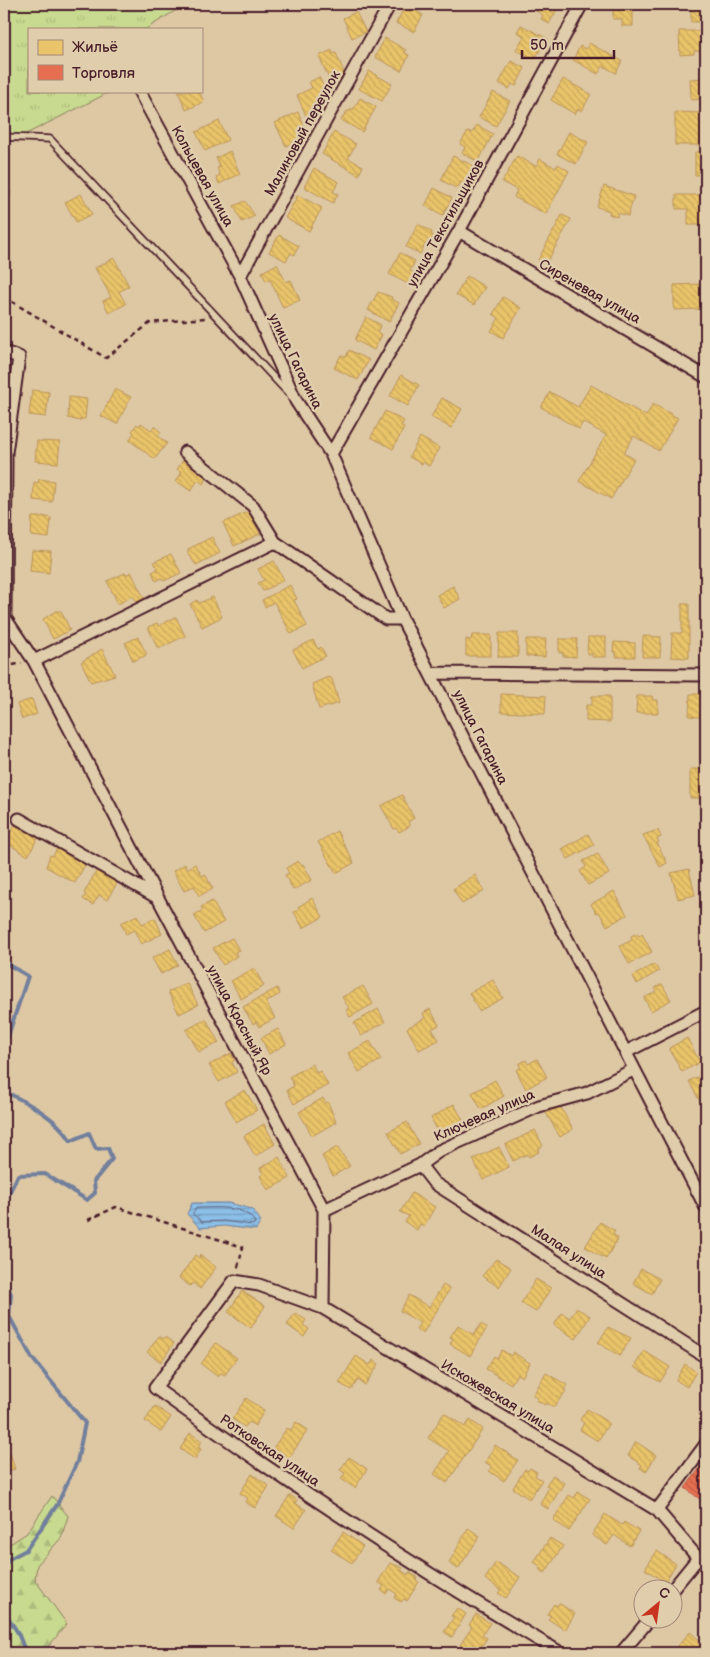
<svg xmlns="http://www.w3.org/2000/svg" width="710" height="1657" viewBox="0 0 710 1657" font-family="'Balsamiq Sans',sans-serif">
  <defs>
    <pattern id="grass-tufts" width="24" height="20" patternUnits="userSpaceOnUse" patternTransform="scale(1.25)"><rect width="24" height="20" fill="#c8da8f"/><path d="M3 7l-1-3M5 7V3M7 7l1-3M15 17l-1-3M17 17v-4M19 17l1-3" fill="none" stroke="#adbb7c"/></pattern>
    <pattern id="forest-firs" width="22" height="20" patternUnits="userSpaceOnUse" patternTransform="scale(1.25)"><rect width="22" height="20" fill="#c8da8f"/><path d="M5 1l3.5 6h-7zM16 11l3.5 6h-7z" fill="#adbb7c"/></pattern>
    <pattern id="water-rules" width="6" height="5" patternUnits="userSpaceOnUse" patternTransform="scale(1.25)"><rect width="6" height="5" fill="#8bbfe8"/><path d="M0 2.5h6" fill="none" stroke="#749bbc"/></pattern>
    <pattern id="homes-back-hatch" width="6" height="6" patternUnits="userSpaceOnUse" patternTransform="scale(1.25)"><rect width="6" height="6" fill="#e9c46a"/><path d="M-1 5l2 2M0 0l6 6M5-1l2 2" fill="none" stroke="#c9a85c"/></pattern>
    <pattern id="shops-back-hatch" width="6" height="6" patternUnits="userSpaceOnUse" patternTransform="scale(1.25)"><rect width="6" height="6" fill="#e76f51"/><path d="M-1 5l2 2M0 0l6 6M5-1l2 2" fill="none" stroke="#bd5b43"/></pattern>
  </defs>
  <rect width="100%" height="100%" fill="#dec8a4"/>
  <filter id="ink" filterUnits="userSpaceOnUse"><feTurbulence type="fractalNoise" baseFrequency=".02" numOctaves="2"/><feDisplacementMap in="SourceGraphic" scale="10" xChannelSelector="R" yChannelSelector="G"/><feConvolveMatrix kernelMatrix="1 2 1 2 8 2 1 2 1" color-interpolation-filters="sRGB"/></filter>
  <g filter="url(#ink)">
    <path fill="url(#grass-tufts)" stroke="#897c5d" d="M4,4H186L146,29H29V91H112L4,145Z"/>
    <path fill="url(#forest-firs)" stroke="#897c5d" d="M52,1496L68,1516L61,1538L37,1565L35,1580L67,1624L46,1649L47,1653H10L4,1632V1548L27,1533Z"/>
    <path fill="url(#water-rules)" stroke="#717f9c" d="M192,1203H229L252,1209L261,1221L256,1230L224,1226L200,1228L187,1214Z"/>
    <path fill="url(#homes-back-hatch)" stroke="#b99257" d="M540,4H560L549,24L541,19L543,15L536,11Z
      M613,4H633V26H622V19H613Z
      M691,4H706V22H691Z
      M406,5L423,15L414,32L396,23Z
      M356,12L366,32L352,38L343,18Z
      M521,25L548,39L534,59L516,50L524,36L517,32Z
      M679,31H704V51H694V54L680,55Z
      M385,38L406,50L405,53L409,55L401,71L375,57Z
      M589,43L622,61L616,73L603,66L598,74L573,60L580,46L586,49Z
      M332,50L333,54L336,53L346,77L337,81L335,77L329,79L319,56Z
      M511,61L525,68L516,86L512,84L509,89L499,83Z
      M369,71L392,84L382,101L359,89Z
      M319,77L330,100L322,104L325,110L307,118L297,95L312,88L309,82Z
      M706,78V99L691,100L690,79Z
      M563,79L591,94L582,111L578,109L575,114L551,100Z
      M178,91H199L204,102L186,110Z
      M493,92L510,101L496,126L479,117Z
      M360,98L376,107L362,132L341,120L347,111L349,112L351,108L353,110Z
      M298,112L309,136L286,146L275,123Z
      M675,112L701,113L700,145H675Z
      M219,121L228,140L205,151L196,132Z
      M477,125L493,134L478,162L462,153L465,147L460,144L468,131L472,133Z
      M334,132L356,144L348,158L363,166L359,175L322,154Z
      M569,132L588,142L576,164L557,154Z
      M230,151L240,174L219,184L216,177L220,175L217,168L220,167L216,158Z
      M695,152H706V175H695Z
      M453,156L478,168L468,186L461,182L457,189L441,180Z
      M517,156L536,166L540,159L556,168L558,164L569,171L546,214L514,197L517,190L502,182Z
      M314,168L339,182L333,192L338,194L333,203L304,187Z
      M4,180L7,181L4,190L11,192L7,203L4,202Z
      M604,186L634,196L628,216L618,213L617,217L609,214L610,211L597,207Z
      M434,188L452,198L443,215L425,206Z
      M81,194L92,214L76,222L65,202Z
      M298,195L322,208L309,231L285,218Z
      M676,195H706V225H688V209H676Z
      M245,201L255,216L242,222L234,206Z
      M562,215L571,219L546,264L538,260Z
      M418,224L432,232L431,234L434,236L430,245L426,243L420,254L406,247Z
      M279,235L299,246L294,255L291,253L286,261L269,252Z
      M400,253L415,261L410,271L416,274L410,285L389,274Z
      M114,258L129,286L119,292L126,304L109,313L103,301L111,297L95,268Z
      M277,264L286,282L291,280L300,300L283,308L270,279L266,281L262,272Z
      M467,276L485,287L474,305L456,295Z
      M700,284L701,309L674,310V285Z
      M378,292L392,297L391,299L399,303L389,322L368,310Z
      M503,297L521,308L503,338L491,331L499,318L493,314Z
      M366,317L381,325L377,332L382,335L374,350L355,340Z
      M349,350L369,360L358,380L334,368L341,355L346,357Z
      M401,375L419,385L408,406L390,396Z
      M591,385L646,416L653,404L678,418L659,451L634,436L624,453L634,459L611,499L579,481L606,435L583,422L579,429L541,407L550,392L578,407Z
      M115,389L131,397L117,424L101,416Z
      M32,390L49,392L46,417L29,415Z
      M69,397L87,399L85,419H80V421L68,418Z
      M442,398L462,409L451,428L431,417Z
      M385,411L404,421L401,426L404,428L393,449L371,437Z
      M141,423L151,430L154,426L161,432L158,436L167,443L155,459L129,440L134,433L132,431L137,424L139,426Z
      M420,437L439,448L429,466L423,462L422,464L409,457Z
      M37,441L60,442L58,463L35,461Z
      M184,459L209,476L203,484L198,480L191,491L176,481L182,472L177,469Z
      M39,479L54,481L52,502L33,500L34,482L38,483Z
      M249,511L260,534L234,546L223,523Z
      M42,516L51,518L49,538L31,536L32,517H42Z
      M212,537L220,553L196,565L188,554V549Z
      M32,550L51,551L49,573L30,571Z
      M171,554L181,573L164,581L162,578L156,581L152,572L158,569L154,562Z
      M274,561L284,580L263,591L258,583L264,580L258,569Z
      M131,572L144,598L137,602L133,596L118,604L107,581L125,573L126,575Z
      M290,585L297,599L294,600L307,626L291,634L274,602L265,607L262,600Z
      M453,586L460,599L444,608L437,595Z
      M213,597L222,617L202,627L190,604L197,600L199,603Z
      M682,604H689V658L671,657L672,633H682Z
      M56,611H61L70,630L53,639L43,619Z
      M176,617L185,636L158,649L148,627L157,623L158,626Z
      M499,633H518V657H498Z
      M472,635H491V656H466V639L471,640Z
      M643,636L661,637L660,657H642Z
      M138,637L147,655L133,661L125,643Z
      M588,637H606V657H592V654H587Z
      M703,637L706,638V656H703Z
      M526,639H546L545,657L526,656Z
      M559,639H577L576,657L563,656V653H559Z
      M313,640L318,649L321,647L326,656L302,668L293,650Z
      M614,642L635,643V657H616V652H613Z
      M102,649L115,675L91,682L81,662Z
      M328,677L332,679L339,703L319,709L312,684Z
      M501,694L546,696L545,714L501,712Z
      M690,694H706V718L689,716Z
      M592,696H610V722L586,721V705H592Z
      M637,696H653L652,700H658V713H636Z
      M32,699L37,714L22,719L17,704Z
      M690,769H706V798H690Z
      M402,795L414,818L408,822L410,826L399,832L396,828L394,829L381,806Z
      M16,823L39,836L28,856L10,845L11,843L6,840Z
      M658,830L661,837L657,839L659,842L657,843L667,863L660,867L643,835Z
      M337,831L354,863L336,873L318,842Z
      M588,834L594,845L568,859L562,849Z
      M58,846L86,863L75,883L46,867L50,855L53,856Z
      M598,854L609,874L588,885L580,871L586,867L583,861Z
      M298,861L301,865L303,864L312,880L293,890L285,875L289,873L286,868Z
      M185,864L187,869L195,864L202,876L205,874L213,889L199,896L194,886L184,891L173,871Z
      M98,868L119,880L107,900L99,895L93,905L83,899L86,894L84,893Z
      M689,869L695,895L678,899L671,873Z
      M475,875L484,891L462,904L453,889Z
      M614,891L627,915L607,926L599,912L596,913L591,904Z
      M312,898L323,917L303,928L294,912L299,909L298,907Z
      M212,901L224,922L204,933L194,915L203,910L201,907Z
      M137,915L142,924L155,918L162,934L141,944L134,930L126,934L121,923Z
      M637,933L639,936L642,934L652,952L629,964L620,946L632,940L631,936Z
      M232,938L239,950L235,952L237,956L223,965L213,948Z
      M170,949L178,965L161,974L152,958Z
      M654,964L659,971L637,984L633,976Z
      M254,968L264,986L241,999L231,981Z
      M493,980L503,998L479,1011L469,993Z
      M187,983L198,1005L179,1014L168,992Z
      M662,984L671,1000L651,1011L644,998L657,991L655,988Z
      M363,986L373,1004L350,1017L346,1010L349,1008L342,997Z
      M277,988L280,994L266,1002L275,1018L259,1027L256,1022L253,1024L243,1007Z
      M378,1009L385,1022L361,1036L354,1023Z
      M430,1009L439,1025L432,1029L439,1040L419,1050L407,1028L425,1018L423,1013Z
      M206,1019L219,1043L199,1052L186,1030Z
      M278,1029L286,1044L269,1054L261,1038Z
      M687,1038L700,1062L682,1072L669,1048Z
      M370,1041L381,1060L359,1072L348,1053Z
      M231,1053L235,1060L232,1062L237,1072L219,1082L209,1065Z
      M537,1059L547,1077L526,1089L516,1070L521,1068L519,1064L526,1060L528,1064Z
      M312,1064L317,1073L320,1071L328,1085L294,1104L287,1090L294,1086L289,1077Z
      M706,1073V1096L699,1100L689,1081Z
      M495,1080L504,1096L481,1109L472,1093Z
      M245,1090L257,1110L236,1122L225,1101Z
      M323,1098L326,1103L328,1102L336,1122L312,1136L299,1112Z
      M454,1104L464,1122L440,1135L431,1118Z
      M560,1106L573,1129L560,1137L546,1113Z
      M407,1122L419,1144L400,1154L388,1132Z
      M264,1124L275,1144L255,1156L244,1136Z
      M535,1130L543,1146L538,1149L539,1152L529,1157L528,1154L513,1161L505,1145Z
      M337,1147L350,1166L333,1176L322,1156Z
      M499,1147L509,1167L483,1180L473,1159Z
      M279,1157L290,1178L268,1190L260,1176L263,1174L260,1168Z
      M412,1193L435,1207L424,1226L420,1224L417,1230L405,1222L409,1216L400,1212Z
      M600,1222L615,1231L613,1234L618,1238L606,1259L585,1247Z
      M195,1255L199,1258L200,1255L216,1267L200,1289L193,1283L190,1286L179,1278Z
      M496,1259L511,1268L499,1287L482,1276Z
      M641,1269L660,1279L652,1294L633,1283Z
      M536,1279L551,1288L536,1312L521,1303Z
      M443,1285L450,1289L423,1333L416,1329L420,1323L400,1311L409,1295L429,1307Z
      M242,1291L265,1306L251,1328L228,1312Z
      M576,1308L590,1316L576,1339L554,1325L562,1313L570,1318Z
      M295,1313L306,1320L303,1325L309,1329L304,1337L287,1325Z
      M481,1324L487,1328L470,1356L450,1344L453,1339L450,1337L458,1325L474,1335Z
      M608,1327L631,1338L620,1356L598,1343Z
      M159,1336L163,1339L165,1337L174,1343L161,1362L147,1352Z
      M216,1343L237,1358L225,1375L221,1373L218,1377L201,1364Z
      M502,1350L511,1356L513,1352L530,1363L522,1377L517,1374L511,1384L486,1369L494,1356L497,1358Z
      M644,1351L670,1367L660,1382L634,1367Z
      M356,1356L370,1365L373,1360L379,1364L365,1385L358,1380L351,1390L339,1383Z
      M685,1364L696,1372L687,1387L676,1380Z
      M546,1373L567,1385L564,1390L566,1391L554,1407L546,1403L545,1405L536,1400L538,1398L533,1395Z
      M246,1398L264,1411L255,1426L249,1422L245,1427L232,1419Z
      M155,1406L171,1417L161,1432L145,1421Z
      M587,1409L609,1423L598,1441L580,1430L584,1423L580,1420Z
      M444,1413L465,1427L470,1420L483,1429L447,1483L434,1474L449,1451L428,1438Z
      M296,1422L308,1430L289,1458L273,1448L287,1428L291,1430Z
      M190,1433L202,1441L198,1448L201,1449L195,1459L180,1449Z
      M636,1442L656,1455L646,1472L640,1468L642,1465L628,1456Z
      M495,1445L518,1460L504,1481L489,1471L492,1467L485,1462Z
      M10,1453L15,1469L4,1472V1455Z
      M349,1457L367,1469L355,1488L341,1479L345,1473L340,1470Z
      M530,1468L537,1472L535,1476L542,1480L529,1499L513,1488L525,1469L528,1471Z
      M252,1474L269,1486L255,1508L245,1502L248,1498L240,1493Z
      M553,1475L564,1483L548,1509L540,1504L549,1487L546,1485Z
      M578,1492L590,1499L569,1531L553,1520L569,1495L574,1498Z
      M290,1495L297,1500L295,1503L306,1510L294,1528L276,1516Z
      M605,1514L622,1525L624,1522L639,1531L630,1546L614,1535L607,1545L592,1535Z
      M468,1528L480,1536L458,1569L449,1563Z
      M343,1532L363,1546L352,1563L331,1550Z
      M550,1538L563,1546L545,1573L539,1569L541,1567L534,1562Z
      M657,1551L676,1564L665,1582L645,1569Z
      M496,1562L520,1577L506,1598L498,1593L501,1590L485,1579Z
      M390,1563L403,1568L401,1570L408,1575L409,1572L417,1577L416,1580L419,1582L407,1601L404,1599L401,1602L394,1598L397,1594L389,1589L386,1594L381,1590L384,1586L378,1582Z
      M559,1603L575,1614L565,1630L548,1619L551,1616L547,1614L554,1604L557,1606Z
      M457,1608L466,1614L452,1637L444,1632L454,1617L451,1616Z
      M476,1614L490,1623L482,1635L487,1638L477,1653H473L460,1645L472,1627L469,1625Z
      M690,1632L706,1646L705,1653H682L676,1648Z"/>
    <path fill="url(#shops-back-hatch)" stroke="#b85746" d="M706,1460V1502L705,1503L685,1488Z"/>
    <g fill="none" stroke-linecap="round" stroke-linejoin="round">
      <path stroke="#645f77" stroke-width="1" d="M197,1208C214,1208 246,1204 255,1223L252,1225L224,1221L202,1222L193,1214Z"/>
      <path stroke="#717f9c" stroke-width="4" d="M4,962L28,976L7,1039L4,1043
        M4,1091C28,1103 56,1117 71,1141L89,1133L96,1149L108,1148L112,1159L94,1181L95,1193L87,1200L45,1174L18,1175L6,1200L4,1215
        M4,1277L11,1294L9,1316L32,1358L85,1423L77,1462L57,1505L26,1550L9,1559L4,1567
        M4,1611L18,1633L26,1653"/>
      <defs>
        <path id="service" d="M4,137L50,139L291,396"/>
        <path id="minor" d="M139,91L240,276L296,401L331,454L402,619L706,1208
          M459,231L706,377
          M240,276L390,4
          M4,352L19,357L6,453L5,618L34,661L158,898
          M185,452L253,506L275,542
          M331,454L459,231L582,4
          M34,661L275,542L386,619H402
          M432,673L706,675
          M19,819L158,898L324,1210L323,1308
          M626,1052L706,1011
          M420,1165L434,1183L706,1357
          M324,1210L420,1165L439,1151L539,1106L587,1093L633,1070
          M657,1510L706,1444
          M672,1590L698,1558
          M561,1653C422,1572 286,1483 155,1388L234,1281L259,1285L323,1308L657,1510L698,1558L706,1563
          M621,1653L649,1620"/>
      </defs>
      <use href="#service" stroke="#4a1f2b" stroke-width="9"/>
      <use href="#minor" stroke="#4a1f2b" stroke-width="15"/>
      <path stroke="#4a1f2b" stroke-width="2.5" stroke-dasharray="5 4" stroke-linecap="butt" d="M4,297L106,358L150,323L206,318
        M4,667L22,663
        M88,1220L116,1207L243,1247L237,1271"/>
      <use href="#service" stroke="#e0cdab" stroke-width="5.5"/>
      <use href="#minor" stroke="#e0cdab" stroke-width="11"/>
    </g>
  </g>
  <g text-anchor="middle" stroke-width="5" stroke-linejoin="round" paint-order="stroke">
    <g font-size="14" fill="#4a1f2b" stroke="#e0cdab">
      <text transform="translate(302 133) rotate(-61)" y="5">Малиновый переулок</text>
      <text transform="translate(203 176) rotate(61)" y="5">Кольцевая улица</text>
      <text transform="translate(445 223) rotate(-61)" y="5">улица Текстильщиков</text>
      <text transform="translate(590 291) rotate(30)" y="5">Сиреневая улица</text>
      <text transform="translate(296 361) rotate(64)" y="5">улица Гагарина</text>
      <text transform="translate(481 737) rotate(63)" y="5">улица Гагарина</text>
      <text transform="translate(240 1020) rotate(62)" y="5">улица Красный Яр</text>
      <text transform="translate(484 1115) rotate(-24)" y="5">Ключевая улица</text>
      <text transform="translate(569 1251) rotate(33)" y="5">Малая улица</text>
      <text transform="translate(498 1396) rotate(31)" y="5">Искожевская улица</text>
      <text transform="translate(270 1450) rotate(34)" y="5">Ротковская улица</text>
    </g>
  </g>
  <rect width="710" height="1657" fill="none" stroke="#e0cdab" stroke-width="20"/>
  <rect x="10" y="10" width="690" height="1637" fill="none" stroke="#4a1f2b" stroke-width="2" filter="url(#ink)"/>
  <rect x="28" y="28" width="175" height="65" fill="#e0cdab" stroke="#a48778"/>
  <rect x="38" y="40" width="25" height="15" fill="#e9c46a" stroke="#a48778"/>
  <text x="72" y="52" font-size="15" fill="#4a1f2b">Жильё</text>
  <rect x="38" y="65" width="25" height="15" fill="#e76f51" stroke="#a48778"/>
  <text x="72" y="78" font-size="15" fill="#4a1f2b">Торговля</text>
  <g transform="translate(658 1604) rotate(29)"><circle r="24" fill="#e0cdab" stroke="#a48778"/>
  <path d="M0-4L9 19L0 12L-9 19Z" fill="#c8321e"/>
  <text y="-8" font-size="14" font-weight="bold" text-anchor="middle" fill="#4a1f2b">С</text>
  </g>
  <path d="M522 50v8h92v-8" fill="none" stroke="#4a1f2b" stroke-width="2.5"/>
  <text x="530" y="50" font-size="15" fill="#4a1f2b" stroke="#e0cdab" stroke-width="4" paint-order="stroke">50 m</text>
</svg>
